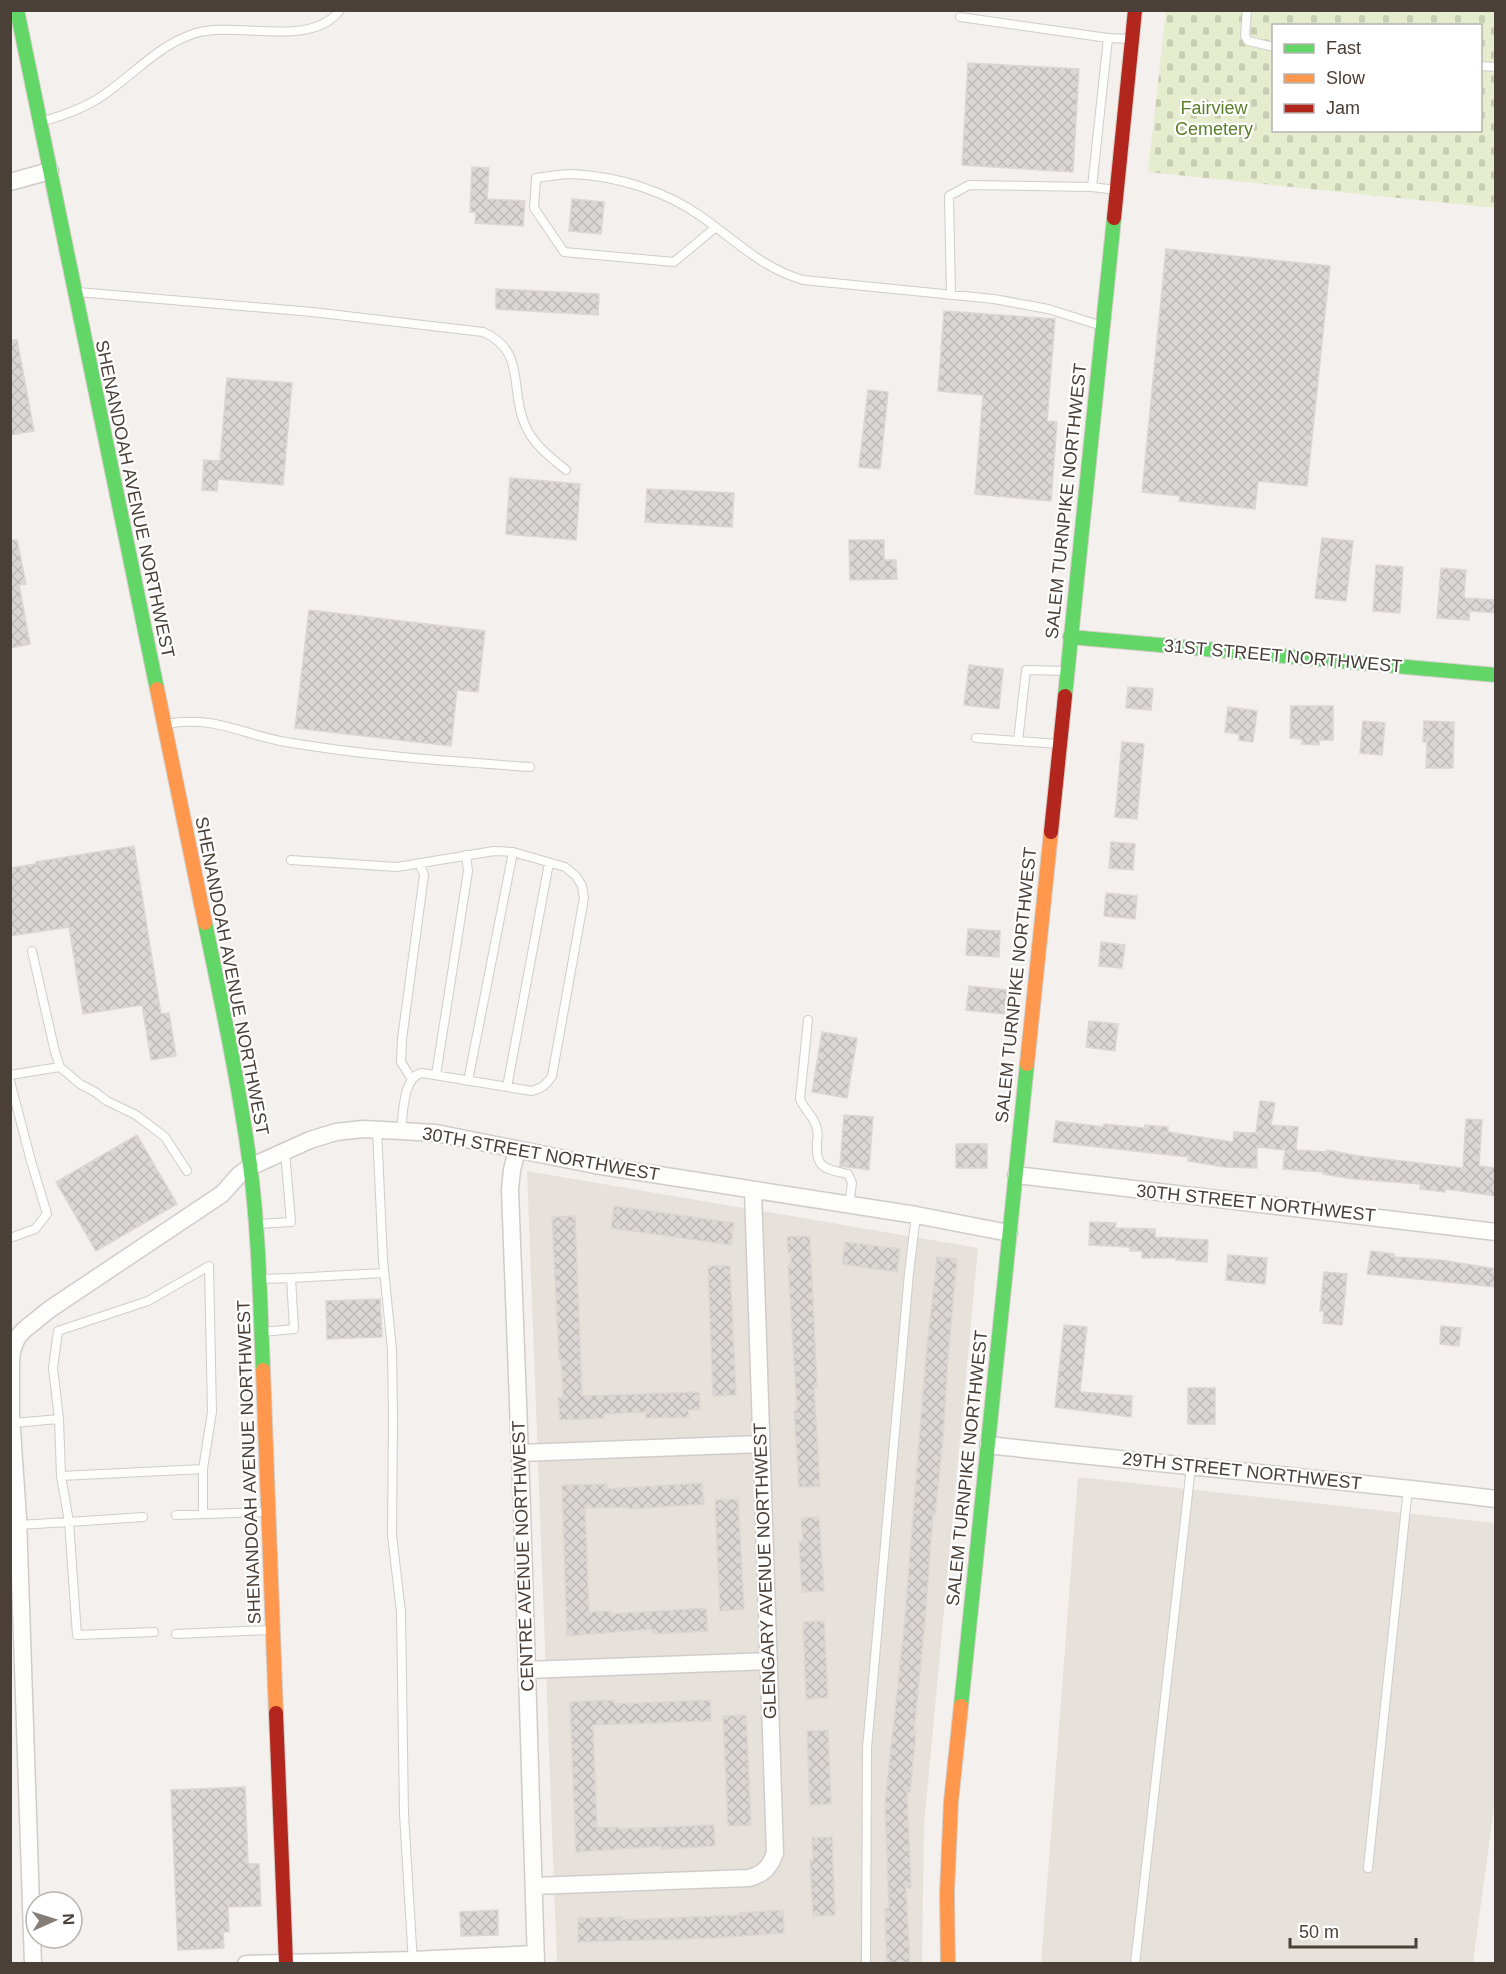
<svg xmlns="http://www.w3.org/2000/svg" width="1506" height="1974" viewBox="0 0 1506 1974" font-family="Arial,sans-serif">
  <defs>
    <pattern id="cemetery-stones" width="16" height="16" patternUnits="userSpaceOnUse" patternTransform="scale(1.5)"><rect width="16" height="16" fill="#e6edce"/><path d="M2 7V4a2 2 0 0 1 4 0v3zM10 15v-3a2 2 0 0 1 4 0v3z" fill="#c7ccb2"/></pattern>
    <pattern id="building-cross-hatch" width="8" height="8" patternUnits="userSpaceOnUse" patternTransform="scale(1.5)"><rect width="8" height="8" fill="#dbd7d4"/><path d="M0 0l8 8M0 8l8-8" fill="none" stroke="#bdbab7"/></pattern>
  </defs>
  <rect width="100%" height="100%" fill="#f3f0ee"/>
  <path fill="#e7e1db" d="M527,1171L978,1248L924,1825L922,1963H557Z
    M1078,1477L1495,1523L1496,1792L1473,1963L1041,1964Z"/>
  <path fill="url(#cemetery-stones)" fill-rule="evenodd" d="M1166,11H1495V208L1148,172ZM1274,26H1480V130H1274Z"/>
  <path fill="url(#building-cross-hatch)" stroke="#dcd7d3" stroke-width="1.5" d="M968,63L1079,69L1073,172L962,165Z
    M472,167L489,168L487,199L525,201L523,226L475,223L476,212H470Z
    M572,199L604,202L601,234L569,231Z
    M1166,249L1330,266L1307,486L1258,481L1255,509L1179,501L1180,496L1142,492Z
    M496,289L599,294L598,315L496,309Z
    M944,311L1055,319L1047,421L1057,422L1051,501L975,494L983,395L938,391Z
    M10,340H17L34,431L10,435Z
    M227,378L292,383L283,485L218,479L217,491L202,490L204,460L220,461Z
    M868,390L888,392L880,469L859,467Z
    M510,478L580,484L576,540L506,534Z
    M647,489L734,493L732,527L645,522Z
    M1322,538L1353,541L1346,601L1315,598Z
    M10,540H17L26,584L19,585L30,644L10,648Z
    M849,540H884V560H896L897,579L850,580Z
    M1376,565L1403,567L1400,613L1373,611Z
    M1441,568L1466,570L1464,598L1496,600V613L1470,611L1469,620L1437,618Z
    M309,610L485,631L478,692L457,690L451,746L295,728Z
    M969,665L1003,669L999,709L964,705Z
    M1128,687L1153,689L1151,710L1126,708Z
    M1291,706H1333V740H1319V745L1302,744V739L1290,738Z
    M1228,707L1257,711L1253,742L1239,740V734L1225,732Z
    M1363,721L1385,723L1382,755L1360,753Z
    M1424,721L1454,722L1453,768H1426L1427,742H1423Z
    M1122,742L1144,744L1137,819L1115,817Z
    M1111,842L1135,844L1133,870L1109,868Z
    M134,846L161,1014L169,1013L176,1056L151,1060L142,1005L83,1014L69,927L10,936V868L36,864V862Z
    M1106,893L1137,896L1135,919L1104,916Z
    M968,929L1000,931L999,957L966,955Z
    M1101,942L1125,945L1122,968L1099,966Z
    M969,986L1007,990L1004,1014L966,1010Z
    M1089,1021L1118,1024L1115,1051L1086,1047Z
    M822,1032L857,1038L847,1098L812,1092Z
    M1260,1101L1275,1103L1271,1125L1298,1127L1296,1150L1327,1152V1150L1358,1156L1463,1168L1466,1119L1482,1120L1479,1166L1496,1168V1196L1446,1189L1445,1192L1420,1189V1184L1354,1179L1323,1174L1324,1172L1283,1169L1285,1150L1257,1147V1168L1225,1167L1188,1161L1189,1157L1053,1142L1056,1121L1104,1127V1124L1145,1128V1125L1168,1127V1132L1233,1142L1234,1132L1256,1133Z
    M844,1115L873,1117L869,1170L840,1166Z
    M137,1135L177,1204L96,1251L56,1182Z
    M956,1144H987V1168H956Z
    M614,1206L734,1223L731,1245L611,1228Z
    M575,1216L582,1396L699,1392L700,1410H688L689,1417L646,1418V1412L604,1414V1418L560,1420L558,1397H563L561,1359H559L552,1217Z
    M1090,1222L1116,1223L1115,1228L1155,1229V1237L1208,1240L1207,1262L1176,1260V1258H1142V1251H1130V1247L1089,1245Z
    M810,1236L817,1387H814L820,1486L799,1487L794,1410H797L788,1264H791V1254L788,1253L787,1237Z
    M845,1242L900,1249L897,1272L842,1264Z
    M1371,1251L1394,1254V1257L1441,1260L1496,1269V1287L1367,1274Z
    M1228,1255L1267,1258L1265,1284L1226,1280Z
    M937,1257L957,1259L948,1357L943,1439L935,1514L933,1513L925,1622L914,1731H916L910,1792H907L911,1888H906L910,1964H887L885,1909L889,1908L885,1804L904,1628L926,1356Z
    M708,1266H730L736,1395L713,1396Z
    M1324,1272L1347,1274L1342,1325L1323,1323L1324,1311H1320Z
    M380,1299L382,1337L327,1339L326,1301Z
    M1064,1325L1087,1327L1080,1392L1132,1396L1131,1417L1055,1407Z
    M1441,1326L1461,1328L1459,1346L1440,1344Z
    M1188,1388H1215V1424H1188Z
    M702,1483L704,1504L629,1509V1507L585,1508L589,1612L610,1611L611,1614L706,1608L708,1631L653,1634V1629L567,1636L562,1485L607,1484V1489Z
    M738,1499L744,1609L720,1611L715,1500Z
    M819,1517L824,1591L802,1592L799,1541H803L801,1518Z
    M824,1621L828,1698L806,1699L803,1622Z
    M614,1700V1704L710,1700L711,1721L593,1725L597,1828L618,1827V1829L714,1825L715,1846L661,1849V1846L576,1852L570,1702Z
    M746,1715L751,1825L728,1826L723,1716Z
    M828,1730L831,1804L810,1805L807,1731Z
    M245,1787L248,1864H259L261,1906L228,1907L229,1932H223L224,1948L178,1950L171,1790Z
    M832,1837L835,1915L813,1916L810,1860H813L812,1838Z
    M498,1910V1935L461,1936L460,1912Z
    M783,1910L784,1933L714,1938L578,1942V1918L622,1917V1920L739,1915V1913Z"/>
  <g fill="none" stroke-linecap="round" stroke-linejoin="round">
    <defs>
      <path id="lane" d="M1247,10L1245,36L1248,41L1274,47
        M960,17L1108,38
        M1480,66L1496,67
        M43,121C66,115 90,106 109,91C137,71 162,43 196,33C238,21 311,49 340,10
        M1092,187L1116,190
        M716,227L674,262L564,252L534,208L536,178C547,177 560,174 572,174C617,176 666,191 702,217C736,241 762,268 803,280L994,299L1048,309L1099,325
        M78,292L312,312L483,332C527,351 509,389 525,425C533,444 550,457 566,470
        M951,295L949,196L969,185L1092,187L1108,38L1130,39
        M166,724C215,715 240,734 286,742C367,756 449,761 530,767
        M976,738L1018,741
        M1059,744L1018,741L1026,670L1066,671
        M291,860L397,867L494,851L513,852L565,867L576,876L582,886L584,898L552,1076C546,1085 542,1088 532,1091L422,1073C403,1076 403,1115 401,1131
        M32,951L55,1052L60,1067L80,1084L95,1092L107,1101L136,1115L165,1137L187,1171
        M808,1020L800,1099C804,1109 811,1114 815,1123C818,1129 818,1136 817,1142C815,1169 826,1169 848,1174L852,1183L849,1205
        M10,1075L60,1067
        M436,1075L468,871L466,855
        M411,1078L401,1062L402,1039L424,875L420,865
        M10,1081L31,1161L47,1214L35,1229L10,1238
        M468,1081L513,852
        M507,1087L549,863
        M377,1130L383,1260L392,1350L393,1417L392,1535L401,1612L404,1814L413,1963
        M257,1224L291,1222L285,1152
        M262,1279L291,1278
        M262,1332L294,1329L291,1278L384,1273
        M13,1423L59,1419
        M61,1476L59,1419L53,1368L58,1331L148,1301L209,1266L212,1412L203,1469L61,1476L69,1522L143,1517
        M203,1514V1469
        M176,1515L266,1512
        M18,1525L69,1522L77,1635L154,1632
        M176,1634L270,1630
        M1368,1868L1408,1488
        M866,1964L867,1748L909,1273L916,1215
        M1135,1964L1191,1467"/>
      <path id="street" d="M10,182L50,171
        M517,1150L512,1170L510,1190L522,1509L536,1964
        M1016,1175L1496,1232
        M988,1445C1157,1464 1326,1478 1496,1499
        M520,1453L761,1444
        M527,1670L768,1661
        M534,1886L749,1878C764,1874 770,1867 775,1853L753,1190
        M33,1964L18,1518L11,1416V1362L12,1351L17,1338L24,1330L50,1309L222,1194L239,1175L250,1167L310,1140L336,1132L363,1129L401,1131L436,1133L595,1165L916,1215L1009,1233
        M246,1964L413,1960L536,1954"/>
      <path id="fast" d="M17,10L157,689
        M1070,637L1496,675
        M1065,696L1114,218
        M205,923C222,1004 239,1084 250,1165C259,1233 260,1302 263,1370
        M961,1706L1027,1064"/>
      <path id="slow" d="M157,689L205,923
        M1027,1064L1051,832
        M263,1370L276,1713
        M948,1964L947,1893L951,1802L961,1706"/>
      <path id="jam" d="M1114,218L1135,10
        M1051,832L1065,696
        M276,1713L286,1964"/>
    </defs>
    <use href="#lane" stroke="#d0ccca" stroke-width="10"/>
    <use href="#street" stroke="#d0ccca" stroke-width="19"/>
    <use href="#fast" stroke="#d4cdc6" stroke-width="16"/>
    <use href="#slow" stroke="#d4cdc6" stroke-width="16"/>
    <use href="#jam" stroke="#d4cdc6" stroke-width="16"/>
    <use href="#lane" stroke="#fdfdfc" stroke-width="8"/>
    <use href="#street" stroke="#fdfdfc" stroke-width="16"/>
    <use href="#fast" stroke="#63d668" stroke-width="14"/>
    <use href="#slow" stroke="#ff974d" stroke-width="14"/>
    <use href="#jam" stroke="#b3261e" stroke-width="14"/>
  </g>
  <g text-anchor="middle" stroke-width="4.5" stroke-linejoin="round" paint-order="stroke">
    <g font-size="18" fill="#5a7f29" stroke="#fff">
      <text x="1214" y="114">Fairview<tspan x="1214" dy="21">Cemetery</tspan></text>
    </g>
    <g font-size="18" fill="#4a4038" stroke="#fff">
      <text transform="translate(135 499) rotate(78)" y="6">SHENANDOAH AVENUE NORTHWEST</text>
      <text transform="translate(1066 501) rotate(-84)" y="6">SALEM TURNPIKE NORTHWEST</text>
      <text transform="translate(1283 656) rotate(5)" y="6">31ST STREET NORTHWEST</text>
      <text transform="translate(232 976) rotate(79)" y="6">SHENANDOAH AVENUE NORTHWEST</text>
      <text transform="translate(1016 985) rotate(-84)" y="6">SALEM TURNPIKE NORTHWEST</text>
      <text transform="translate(541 1154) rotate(10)" y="6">30TH STREET NORTHWEST</text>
      <text transform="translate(1256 1203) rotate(6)" y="6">30TH STREET NORTHWEST</text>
      <text transform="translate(249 1462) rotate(-92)" y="6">SHENANDOAH AVENUE NORTHWEST</text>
      <text transform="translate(967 1468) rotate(-84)" y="6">SALEM TURNPIKE NORTHWEST</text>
      <text transform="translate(1242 1471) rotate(6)" y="6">29TH STREET NORTHWEST</text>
      <text transform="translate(523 1556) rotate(-92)" y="6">CENTRE AVENUE NORTHWEST</text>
      <text transform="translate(765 1571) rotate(-92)" y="6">GLENGARY AVENUE NORTHWEST</text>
    </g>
  </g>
  <rect width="1506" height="1974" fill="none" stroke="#4a4038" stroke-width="24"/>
  <rect x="1272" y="24" width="210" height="108" fill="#ffffff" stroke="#b7b3af" stroke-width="1.5"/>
  <rect x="1284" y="44" width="30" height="9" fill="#63d668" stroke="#b7b3af" stroke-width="1.5"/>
  <text x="1326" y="54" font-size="18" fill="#4a4038">Fast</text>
  <rect x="1284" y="74" width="30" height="9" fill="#ff974d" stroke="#b7b3af" stroke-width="1.5"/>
  <text x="1326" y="84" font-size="18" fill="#4a4038">Slow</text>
  <rect x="1284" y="104" width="30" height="9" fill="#b3261e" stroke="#b7b3af" stroke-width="1.5"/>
  <text x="1326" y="114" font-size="18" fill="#4a4038">Jam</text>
  <g transform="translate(54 1920) rotate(87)"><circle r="28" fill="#ffffff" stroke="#b7b3af" stroke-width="1.5"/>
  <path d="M0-4.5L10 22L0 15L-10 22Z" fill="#857e78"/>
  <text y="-9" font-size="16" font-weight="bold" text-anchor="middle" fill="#4a4038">N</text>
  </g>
  <path d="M1290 1938v9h126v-9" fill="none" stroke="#4a4038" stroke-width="3"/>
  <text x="1299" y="1938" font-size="18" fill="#4a4038" stroke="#ffffff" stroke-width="4.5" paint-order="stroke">50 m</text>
</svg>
